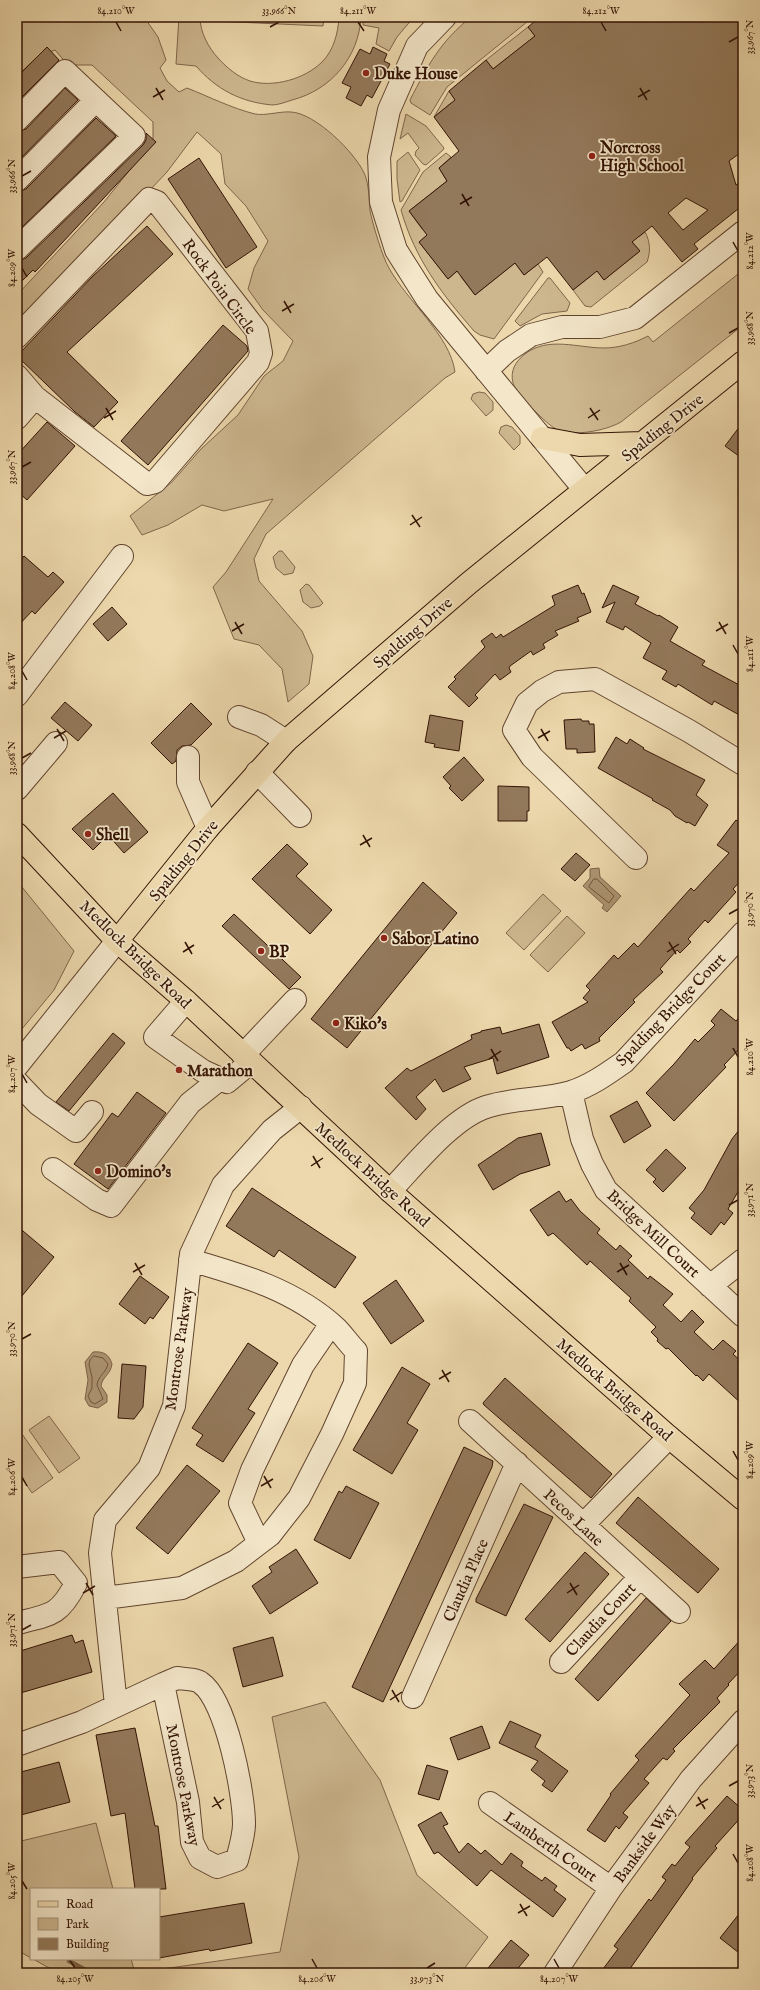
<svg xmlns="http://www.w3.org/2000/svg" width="760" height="1990" viewBox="0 0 760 1990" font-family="'IM FELL English',serif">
  <rect width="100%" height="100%" fill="#ecd8ac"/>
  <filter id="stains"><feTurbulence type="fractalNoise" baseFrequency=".005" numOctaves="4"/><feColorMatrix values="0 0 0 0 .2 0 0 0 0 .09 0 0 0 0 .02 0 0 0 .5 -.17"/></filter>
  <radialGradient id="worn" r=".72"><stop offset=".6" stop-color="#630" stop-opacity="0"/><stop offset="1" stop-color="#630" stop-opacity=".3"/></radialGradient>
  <path fill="#cdb78f" stroke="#80654a" d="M17,17H144L158,37L166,60L160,68L167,81L179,92L187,88C210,97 231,108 255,114C266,116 280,111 291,112C315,113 356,153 365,175C369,185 369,200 370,211C373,225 382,256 389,268C407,301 450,335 455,372L445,378L266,534L254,559L259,581L302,631L313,656L309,684L288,702L282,669L259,645L234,639L213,587L226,572L273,499L224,511L202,505L168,525L142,535L130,516L172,482L201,449L238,415L264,376L283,361L293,341L263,310L248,289L254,268L268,241L246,206L225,184L221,154L197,132L167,172L17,330V295L104,202L153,141V122L92,65H68L55,50L37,57L17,76Z
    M179,17H200C200,32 208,47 218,58C227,68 238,77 250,81C273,88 305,79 322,62C334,50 338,33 339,17H361C359,57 331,90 292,100C286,102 278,105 272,105C240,102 216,89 196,66L176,64Z
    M214,17H324L323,26L214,21Z
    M363,17H413V18L397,37L389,51L376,44L379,28L363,25Z
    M471,17H533L447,87L430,115L411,103L410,100C428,65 440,42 471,17Z
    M528,27L535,36L493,69L486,60Z
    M449,91L459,104L451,103L434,117Z
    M406,114L426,126L444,148L443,150L426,165L423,164L415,155L416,151L419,148L408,133L400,139Z
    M408,152L420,170L402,201L400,202L397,179V161Z
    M446,153L451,157L439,168L447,181L409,211L422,229L426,227L431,232L419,242L448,279L461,268V277L475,295L515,263L524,275L538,264L543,272L494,339L480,335L474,331C441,293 415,259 401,210L423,172Z
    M635,232L639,237L645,232C650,241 651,251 647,262L591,307L585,306L573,290L591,276L594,267L604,280L640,251L629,238Z
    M743,270V325L621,422C605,431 573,437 556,429C546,424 516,393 513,383C510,371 515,362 525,354C548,336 578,348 604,348C619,348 635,343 648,336L653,342Z
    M548,278H550L570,303L567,311L542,314L520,326L515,321Z
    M479,392L485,393L493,402V410L486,416L471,399L473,394Z
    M506,425L512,427L520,436V444L514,450L499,433L501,427Z
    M279,551H282L295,567L293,573L284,575L276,568L273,557Z
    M306,584L309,585L323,603L320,606L311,608L303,602L300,590Z
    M17,881L74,951L54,990L17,1035Z
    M543,894L561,911L524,950L506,933Z
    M567,916L585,933L548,972L530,955Z
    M49,1416L80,1458L59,1473L29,1430Z
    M22,1434L53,1478L32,1493L17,1471V1438Z
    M325,1702L380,1780L417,1875L488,1937L461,1973H58L33,1959H131L135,1973L280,1952L299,1857L272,1717Z
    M96,1823L113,1889H31V1958L17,1950V1842Z"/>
  <path fill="#ad9573" stroke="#7c6147" d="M599,868L600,877L621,896L607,912L602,908L604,905L583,886L590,878V869Z
    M93,1352C103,1351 109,1354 112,1364C111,1374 102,1377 101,1386L107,1395V1402L98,1408L89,1406L85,1399L88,1380L85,1362Z"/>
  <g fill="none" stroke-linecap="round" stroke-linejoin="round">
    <path stroke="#70543c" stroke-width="1" d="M594,879H597L614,896L609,903L589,887Z
      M94,1356L103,1358L108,1364C106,1373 98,1376 97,1385L103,1399L95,1404L91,1402L88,1396L92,1388V1377L89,1365L90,1360Z"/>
    <path stroke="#7c6147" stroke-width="4.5" d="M69,1961L91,1973"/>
  </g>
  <path fill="#93795b" stroke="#331304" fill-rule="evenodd" d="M540,17H743V151L729,161L736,185L743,180V205L694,244L698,249L682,262L652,226L632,242L640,251L604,280L597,271L573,290L547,257L524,275L515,263L475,295L457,271L448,279L419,242L427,235L409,211L447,181L439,168L459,151L434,117L455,100L449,91L486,60L493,69L535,36L528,27ZM686,198L708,210L683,230L668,213Z
    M47,47L59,60L17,102V77Z
    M373,47L387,54L384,61L390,64L372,98L367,95L361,106L346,98L351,87L342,83L360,49L370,54Z
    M65,88L78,100L17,162V132L26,129Z
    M96,118L116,136L17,232V192L26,189Z
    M146,133L156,142L35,272L33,270L17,286V261L26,258L143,145L146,140Z
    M199,158L257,247L226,268L168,179Z
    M147,226L173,254L67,352L118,402L94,427L75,412L17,356L93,276Z
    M223,325L247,346L248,351L148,465L121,441Z
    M47,422L75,446L27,500L17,491V455Z
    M743,422V459L725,446Z
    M24,556L48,577L53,572L64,582L35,614L32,611L17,627V564Z
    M578,585L582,594L584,593L591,612L577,618L579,621L555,631L558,635L543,644L545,648L533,655L531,651L510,666L509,668L511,672L500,680L495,674L475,695L478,698L469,707L448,687L456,679L454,677L485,647L481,641L492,633L496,638L501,634L503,637L555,605L552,596Z
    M613,585L639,597L635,604L658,616L659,615L678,627L670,641L705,661L702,665L743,687V717L714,701L712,705L678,684L676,687L662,679L667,671L643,658L651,643L625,626L623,630L606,622L615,602L602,608Z
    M112,607L127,624L108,641L93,624Z
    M65,702L92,725L78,741L51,718Z
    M191,703L212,724L191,745L182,746L177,750L176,761L172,764L151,743Z
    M430,715L463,721L459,751L434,747L435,744L425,742Z
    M581,719L582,721H589V724H594L595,752L577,753V749H566L564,720Z
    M616,737L627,744L630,739L644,748L643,749L705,780L696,795L708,805L695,826L688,822L687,823L675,816L670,810L652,800L653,799L598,768Z
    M464,757L484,780L462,801L449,788L451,786L443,777Z
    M498,786L529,787V811H527V821H498Z
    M113,793L148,832L124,853L108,835L93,850L72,829Z
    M736,820L743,825V878L733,889L736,892L708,923L705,920L688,939L691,942L680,953L677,950L660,969L663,972L633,1000L635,1002L599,1038L600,1041L585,1049L582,1044L571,1051L569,1048H567L552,1022L588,1002L583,998L590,990L586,986L614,955L618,959L634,943L638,947L691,888L694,891L729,853L717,845Z
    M287,844L308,864L296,876L332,910L310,934L252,879Z
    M576,853L590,865L575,881L561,869Z
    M423,882L457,913L347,1048L311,1019Z
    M234,914L301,977L289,989L222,926Z
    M721,1009L736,1021L743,1013V1045L724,1065L726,1067L674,1121L646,1093L674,1064L695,1039L698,1042L715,1025L711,1021Z
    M539,1024L549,1057L497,1074L493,1058L464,1067L471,1079L443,1092L435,1079L416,1097L426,1109L416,1120L385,1088L407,1068L411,1071L472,1039L471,1035L481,1032V1031L500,1027L502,1034Z
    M113,1033L125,1043L69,1111L56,1102Z
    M137,1092L166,1113L108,1189L74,1164L112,1113L118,1117Z
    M637,1101L651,1126L624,1143L610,1116Z
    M743,1125V1183L728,1209L733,1213L724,1225L721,1222L711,1235L691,1218L695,1213L689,1208L704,1190L732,1139Z
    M541,1133L550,1165L520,1174L493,1190L478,1165L518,1138Z
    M666,1149L686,1168L663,1192L653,1182L656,1179L646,1170Z
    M252,1188L356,1257L335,1288L279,1250L274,1257L226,1226Z
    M559,1191L566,1202L571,1199L580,1211L600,1229L597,1233L616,1250L620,1245L632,1256L628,1260L648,1279L650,1276L673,1294L663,1305L681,1322L692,1310L704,1322L694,1332L713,1350L723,1340L736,1351L733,1354L743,1363V1405L709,1374L703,1381L697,1375L696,1376L668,1348L666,1349L657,1341L658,1339L651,1332L656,1327L629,1301L631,1298L590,1261L587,1265L553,1233L548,1236L530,1210Z
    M17,1226L54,1257L17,1302Z
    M140,1276L169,1297L153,1319L150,1317L145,1324L119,1304Z
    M396,1280L424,1321L391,1344L363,1303Z
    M248,1343L278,1363L248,1409L255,1413L223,1462L196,1445L203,1435L192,1428Z
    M122,1364L146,1366L143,1407L134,1419L118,1418Z
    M402,1367L430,1384L407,1423L418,1430L392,1474L353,1450Z
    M505,1378L612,1474L591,1498L484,1405L483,1403Z
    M464,1447L493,1461L492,1467L383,1702L352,1687Z
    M187,1465L220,1491L168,1554L136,1528Z
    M346,1486L379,1503L350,1559L314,1540L339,1491L342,1493Z
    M638,1497L719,1569L698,1593L616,1523Z
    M524,1504L553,1517L506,1616L476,1602V1599Z
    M296,1549L318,1583L270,1614L252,1586L272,1572L269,1567Z
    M585,1552L609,1574L550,1642L525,1619Z
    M646,1598L671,1621L598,1701L575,1679Z
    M72,1635L75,1643L83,1640L92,1672L17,1694V1652Z
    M273,1637L283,1676L243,1687L233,1648Z
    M743,1637V1668L728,1684L729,1685L717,1698L720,1702L673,1749L675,1751L667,1760L663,1758L644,1779L649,1783L623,1813L628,1817L619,1829L616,1826L605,1842L587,1830L611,1795L610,1794L639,1760L635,1756L690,1695L679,1684L705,1660L714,1669Z
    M510,1721L541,1735L535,1747L568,1771L552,1792L542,1785L545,1781L531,1770L538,1761L499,1743Z
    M482,1726L490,1748L458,1760L450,1738Z
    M135,1728L155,1826H158L166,1889H135L125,1813L111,1816L96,1735Z
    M59,1762L70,1802L17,1816V1773Z
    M427,1765L448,1771L439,1800L418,1794Z
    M727,1796L743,1810V1815L715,1846L717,1848L692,1878L693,1879L627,1973H600L618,1949L614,1946L649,1899L651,1901L666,1880L662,1877L672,1864L675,1866L690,1847L685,1843Z
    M441,1812L448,1824L443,1826L459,1853L468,1843L481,1854L485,1850L502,1865L511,1853L523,1862L521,1866L542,1881L545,1877L557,1886L554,1890L566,1899L553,1917L491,1870L477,1886L438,1852L434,1854L418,1825Z
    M244,1903L252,1943L210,1951L209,1949L159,1958V1917Z
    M743,1909V1956L720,1938Z
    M511,1940L529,1955L514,1973H484Z"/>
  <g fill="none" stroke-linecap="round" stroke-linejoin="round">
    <defs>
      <path id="minor" d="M445,17L417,46L389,110L379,157L381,202L396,250L427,299L584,489
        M17,120L65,71L134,136L17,249
        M17,180L96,100
        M17,337L149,199L157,202L257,331L261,353L258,362L155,482L147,484L35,397L17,376
        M486,371L507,351L531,335L562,327H600L635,318L743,232
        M17,418L35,397
        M17,695L122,556
        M239,717L261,725L286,741
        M188,757V782L208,828
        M257,772L300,816
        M17,789L56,743
        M636,858L532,757L514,730L527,703L542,691L559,682L595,679L689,731L743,764
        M186,1001L155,1037L203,1071L227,1082L251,1062
        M243,1055L295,1000
        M17,1066L117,941
        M17,1082L38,1104L76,1131L92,1112
        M571,1092L582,1139L592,1164L606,1190L743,1316
        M53,1169L97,1200L111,1206L190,1103L220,1079
        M390,1191C415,1165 452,1118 486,1107C513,1098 543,1100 571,1092C590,1086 607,1074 624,1062L743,933
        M710,1286L743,1260
        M470,1421L679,1612
        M583,1525L669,1437
        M259,1543L240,1503L252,1470L303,1365L331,1324
        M17,1567L59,1562L76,1583C60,1615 51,1615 17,1623
        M105,1598L182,1588L236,1561L270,1535L299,1498L332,1434L355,1383L356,1351C349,1344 343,1335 336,1328C295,1290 242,1275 190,1260
        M561,1662L640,1577
        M177,1678C184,1679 196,1679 201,1683C226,1700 244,1793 244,1824C244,1835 240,1848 237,1860L217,1867L200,1858L192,1842L188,1802L163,1684Z
        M413,1697L517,1463
        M116,1705L100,1553L105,1520L149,1468L174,1406L191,1254L223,1185L272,1130L301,1107
        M17,1745L82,1722L163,1684
        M490,1803L611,1888
        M555,1973L611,1888L691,1779L743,1721"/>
      <path id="major" d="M542,438L580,445L642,443
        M17,834L117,941L186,1001L390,1191L669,1437L743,1499
        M117,941L208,828L286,741L469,583L743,362"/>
    </defs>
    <use href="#minor" stroke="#61442e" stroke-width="24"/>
    <use href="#major" stroke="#331304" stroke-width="24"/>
    <use href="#minor" stroke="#f3e6c9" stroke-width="22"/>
    <use href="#major" stroke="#ecd8ac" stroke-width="22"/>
  </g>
  <path fill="none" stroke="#331304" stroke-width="1.5" d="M116,22L121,31M358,22L364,31M601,22L606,31M270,27L279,22M729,42L738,37M156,88L163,100M640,88L647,100M153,97L165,90M638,97L650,90M22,176L31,171M462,194L469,206M460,204L472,197M733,242L738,251M22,268L27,277M284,301L291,313M282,311L294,304M729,333L738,328M106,408L113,420M590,408L598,420M104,418L116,411M588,418L600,410M22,467L31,462M412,515L420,527M410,525L422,517M235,622L242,634M719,622L726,634M232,631L244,624M716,631L728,624M733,645L738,654M22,671L27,680M57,729L64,741M541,729L548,741M54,738L66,731M538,738L550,731M22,758L31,753M363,835L370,847M360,845L372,838M729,914L738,909M185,942L192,954M669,942L676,954M183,952L194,945M667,952L679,944M733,1048L738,1057M491,1049L498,1061M489,1059L501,1051M22,1074L27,1083M313,1156L320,1168M311,1166L323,1158M729,1205L738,1200M135,1263L142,1275M620,1263L627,1275M133,1272L145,1265M617,1272L629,1265M22,1339L31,1334M442,1370L449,1382M439,1379L451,1372M733,1451L738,1460M264,1476L271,1488M22,1477L27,1486M261,1486L273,1479M86,1583L93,1595M570,1583L577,1595M83,1593L95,1586M567,1593L579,1585M22,1630L31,1625M392,1690L399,1702M390,1700L402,1692M729,1786L738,1781M214,1797L221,1809M698,1797L705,1809M696,1806L708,1799M212,1807L224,1799M733,1854L738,1863M22,1881L27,1889M520,1904L527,1916M518,1913L530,1906M69,1959L75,1968M312,1959L317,1968M554,1959L559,1968M427,1968L435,1963"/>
  <g fill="#8f2418" stroke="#f3e6c9" stroke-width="1.5">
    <circle cx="366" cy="73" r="4"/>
    <circle cx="592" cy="156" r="4"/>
    <circle cx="88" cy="834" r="4"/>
    <circle cx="384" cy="938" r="4"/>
    <circle cx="261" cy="951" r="4"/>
    <circle cx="336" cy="1023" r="4"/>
    <circle cx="179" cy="1070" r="4"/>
    <circle cx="98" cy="1171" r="4"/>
  </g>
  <g text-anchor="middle" stroke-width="3.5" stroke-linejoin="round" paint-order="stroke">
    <g font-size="16" font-weight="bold" fill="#331304" stroke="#f3e6c9" text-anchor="start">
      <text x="374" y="79">Duke House</text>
      <text x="600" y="153">Norcross<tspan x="600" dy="18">High School</tspan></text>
      <text x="96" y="840">Shell</text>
      <text x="392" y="944">Sabor Latino</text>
      <text x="269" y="957">BP</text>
      <text x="344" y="1029">Kiko's</text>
      <text x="187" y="1076">Marathon</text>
      <text x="106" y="1177">Domino's</text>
    </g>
    <g font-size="16" fill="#331304" stroke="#f3e6c9">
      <text transform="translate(220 286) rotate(54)" y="6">Rock Poin Circle</text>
      <text transform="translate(662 427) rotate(-38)" y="6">Spalding Drive</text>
      <text transform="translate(412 632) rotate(-41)" y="6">Spalding Drive</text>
      <text transform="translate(183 860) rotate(-51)" y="6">Spalding Drive</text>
      <text transform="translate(136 954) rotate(44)" y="6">Medlock Bridge Road</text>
      <text transform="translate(670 1009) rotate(-46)" y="6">Spalding Bridge Court</text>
      <text transform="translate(373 1174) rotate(42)" y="6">Medlock Bridge Road</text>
      <text transform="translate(654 1233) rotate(43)" y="6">Bridge Mill Court</text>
      <text transform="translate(178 1349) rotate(-82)" y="6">Montrose Parkway</text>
      <text transform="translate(615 1389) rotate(41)" y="6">Medlock Bridge Road</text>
      <text transform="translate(574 1517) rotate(43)" y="6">Pecos Lane</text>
      <text transform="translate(465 1580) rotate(-66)" y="6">Claudia Place</text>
      <text transform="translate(600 1619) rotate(-47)" y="6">Claudia Court</text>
      <text transform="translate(184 1785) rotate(79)" y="6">Montrose Parkway</text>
      <text transform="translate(644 1843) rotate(-54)" y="6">Bankside Way</text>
      <text transform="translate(551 1846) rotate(35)" y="6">Lamberth Court</text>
    </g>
  </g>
  <rect width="760" height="1990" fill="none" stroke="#ecd8ac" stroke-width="44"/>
  <rect x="30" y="1888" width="130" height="72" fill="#f3e6c9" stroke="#a6927a"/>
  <rect x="38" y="1901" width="20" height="6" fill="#ecd8ac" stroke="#a6927a"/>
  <text x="66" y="1908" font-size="12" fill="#331304">Road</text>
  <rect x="38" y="1918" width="20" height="12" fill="#cdb78f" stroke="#a6927a"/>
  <text x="66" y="1928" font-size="12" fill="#331304">Park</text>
  <rect x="38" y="1938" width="20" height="12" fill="#93795b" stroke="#a6927a"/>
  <text x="66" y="1948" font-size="12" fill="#331304">Building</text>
  <rect x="22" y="22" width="716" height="1946" fill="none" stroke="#331304" stroke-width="1.5"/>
  <g font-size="10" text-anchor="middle" fill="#331304">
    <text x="116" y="14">84.210°W</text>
    <text x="279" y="14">33.966°N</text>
    <text x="358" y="14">84.211°W</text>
    <text x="601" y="14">84.212°W</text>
    <text transform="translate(749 37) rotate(-90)" y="4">33.967°N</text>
    <text transform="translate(11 176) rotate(-90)" y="4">33.966°N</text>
    <text transform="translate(749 251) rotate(-90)" y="4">84.212°W</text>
    <text transform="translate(11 268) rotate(-90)" y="4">84.209°W</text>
    <text transform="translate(749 328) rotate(-90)" y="4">33.968°N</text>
    <text transform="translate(11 467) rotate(-90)" y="4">33.967°N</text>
    <text transform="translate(749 654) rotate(-90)" y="4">84.211°W</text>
    <text transform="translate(11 671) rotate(-90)" y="4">84.208°W</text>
    <text transform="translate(11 758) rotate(-90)" y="4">33.968°N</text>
    <text transform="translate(749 909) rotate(-90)" y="4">33.970°N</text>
    <text transform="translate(749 1057) rotate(-90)" y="4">84.210°W</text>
    <text transform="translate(11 1074) rotate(-90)" y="4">84.207°W</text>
    <text transform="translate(749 1200) rotate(-90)" y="4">33.971°N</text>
    <text transform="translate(11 1339) rotate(-90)" y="4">33.970°N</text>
    <text transform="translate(749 1460) rotate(-90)" y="4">84.209°W</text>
    <text transform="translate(11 1477) rotate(-90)" y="4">84.206°W</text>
    <text transform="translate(11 1630) rotate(-90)" y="4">33.971°N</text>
    <text transform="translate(749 1781) rotate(-90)" y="4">33.973°N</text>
    <text transform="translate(749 1863) rotate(-90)" y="4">84.208°W</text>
    <text transform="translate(11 1881) rotate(-90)" y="4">84.205°W</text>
    <text x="75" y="1982">84.205°W</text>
    <text x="317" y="1982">84.206°W</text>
    <text x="427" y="1982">33.973°N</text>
    <text x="559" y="1982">84.207°W</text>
  </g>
  <rect width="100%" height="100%" filter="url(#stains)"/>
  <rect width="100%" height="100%" fill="url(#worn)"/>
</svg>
